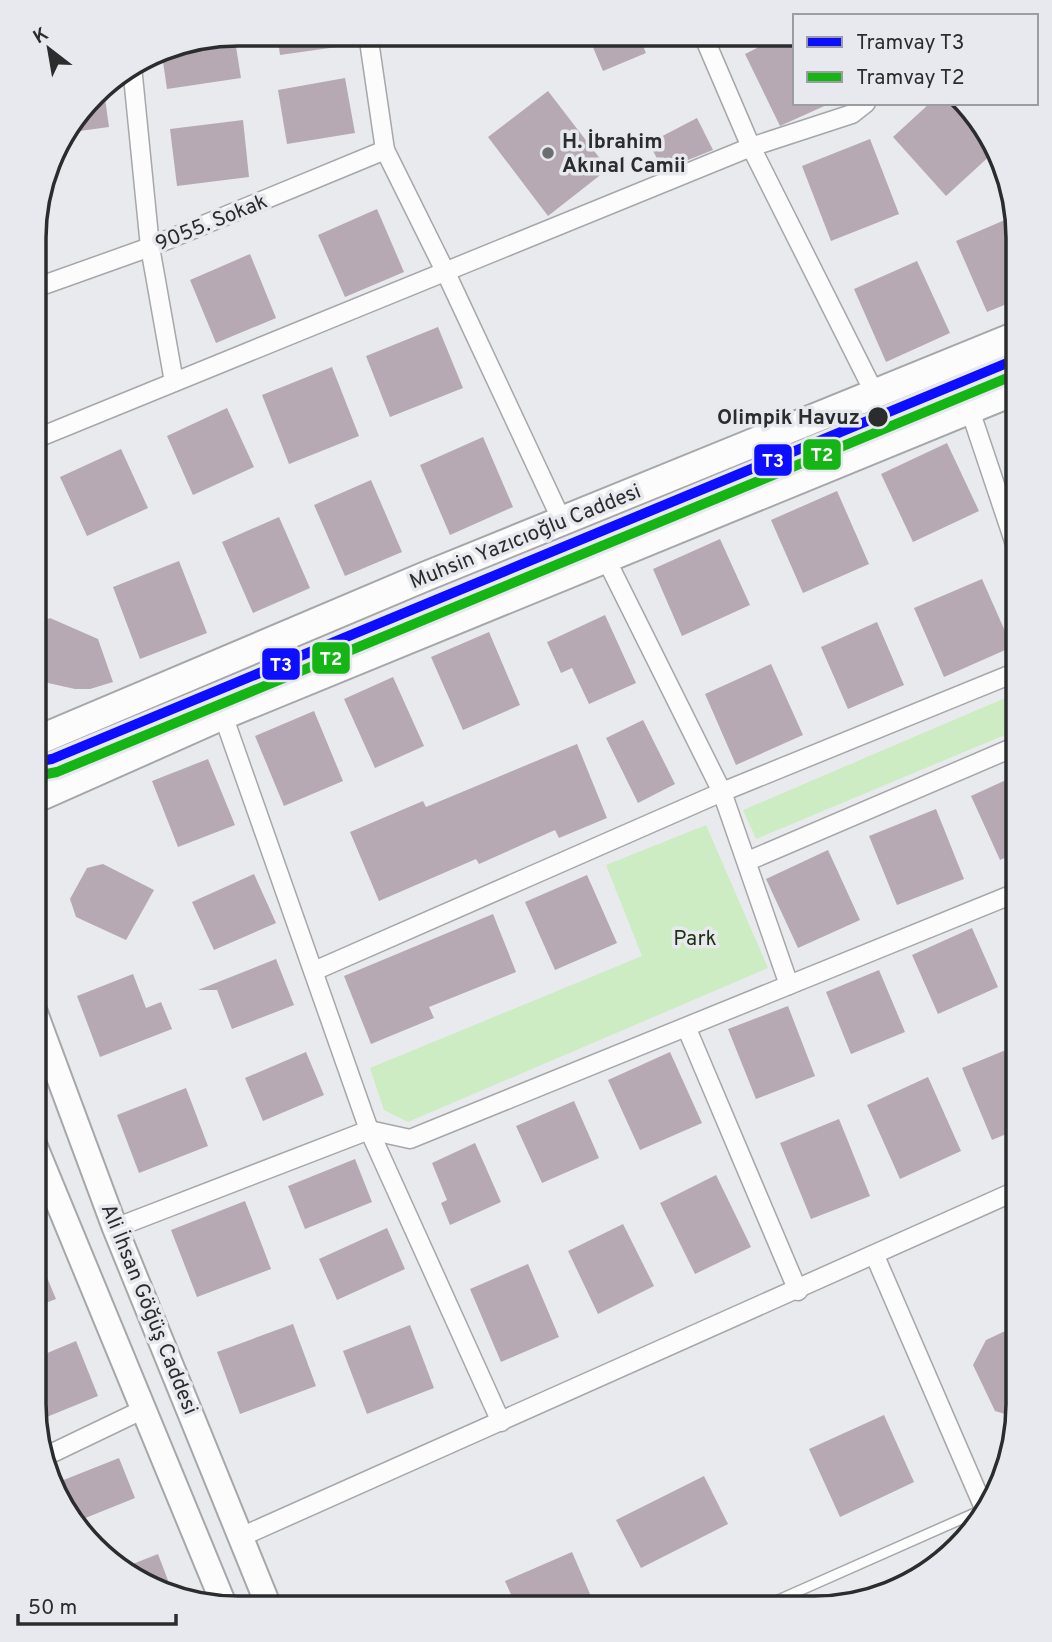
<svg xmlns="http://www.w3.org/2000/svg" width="1052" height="1642" viewBox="0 0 1052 1642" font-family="Overpass,sans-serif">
<rect width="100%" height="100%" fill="#e8eaed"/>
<!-- green -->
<g fill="#cdecc4">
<polygon points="1019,692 1019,729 756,839 743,810"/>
<polygon points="706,825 768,968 408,1122 384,1110 370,1068 642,956 606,865"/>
</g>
<!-- building -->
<g fill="#b6a9b4">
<polygon points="277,33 357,34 358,44 280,55"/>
<polygon points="234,34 241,78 167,89 161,48"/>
<polygon points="618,34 638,34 646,53 603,71 592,45"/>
<polygon points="783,35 795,35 795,103 831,103 780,126 745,54"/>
<polygon points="345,78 355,133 287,144 278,90"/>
<polygon points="103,84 109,127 65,133"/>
<polygon points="548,91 608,169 548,216 488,137"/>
<polygon points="930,103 950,103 994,152 946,196 893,137"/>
<polygon points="697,118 713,150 663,170 649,143"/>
<polygon points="243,120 249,177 177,186 170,129"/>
<polygon points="870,139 899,214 831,241 802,166"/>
<polygon points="377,209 404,272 345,297 318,235"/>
<polygon points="1014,216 1019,238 1019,299 987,312 956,241"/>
<polygon points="250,254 276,318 216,343 190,280"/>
<polygon points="917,261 950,333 886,362 854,289"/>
<polygon points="438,327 463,388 390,417 366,356"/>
<polygon points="332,367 359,436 289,464 262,395"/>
<polygon points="227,408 254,467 193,495 167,436"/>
<polygon points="483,437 513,507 450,535 420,465"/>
<polygon points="947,443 979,511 913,542 881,474"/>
<polygon points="121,449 148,508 87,536 60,477"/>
<polygon points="371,480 402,552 345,576 314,505"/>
<polygon points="837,491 869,564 803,593 771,520"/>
<polygon points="279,517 310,588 253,613 222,542"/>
<polygon points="720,539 750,605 682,636 653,569"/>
<polygon points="179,561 207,633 140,659 113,587"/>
<polygon points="982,579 1012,647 944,677 914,608"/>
<polygon points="605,615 636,683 589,704 572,668 561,673 547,642"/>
<polygon points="50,618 98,639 113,682 90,689 75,689 48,683 34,674 34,625"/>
<polygon points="877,622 904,685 848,709 821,647"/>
<polygon points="489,632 520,705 463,730 431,657"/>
<polygon points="771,664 803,735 736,765 705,694"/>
<polygon points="393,677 424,746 375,768 344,699"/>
<polygon points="314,711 343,781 284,806 255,736"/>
<polygon points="643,720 675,784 638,803 606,738"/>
<polygon points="577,744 607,818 559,838 555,830 479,864 476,859 379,901 350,832 423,801 426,807"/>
<polygon points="208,759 235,825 178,847 152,781"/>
<polygon points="1019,774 1018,852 1000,860 971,796"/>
<polygon points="936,809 964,879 897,905 869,836"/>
<polygon points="828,850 860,920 798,948 766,879"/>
<polygon points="103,864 154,890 126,940 76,917 70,899 87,868"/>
<polygon points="254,874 276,923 214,950 192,902"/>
<polygon points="587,875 617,943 555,970 525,902"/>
<polygon points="493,914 516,972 429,1007 434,1018 371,1044 344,976"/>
<polygon points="972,928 998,987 938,1014 912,955"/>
<polygon points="276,959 294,1005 232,1029 217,990 198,990"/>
<polygon points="879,970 905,1032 851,1054 826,992"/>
<polygon points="133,974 146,1008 161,1002 172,1029 100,1057 77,996"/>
<polygon points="788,1006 815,1076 756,1099 728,1029"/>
<polygon points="1018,1045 1018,1129 992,1140 962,1068"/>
<polygon points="306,1052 324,1095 263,1121 245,1078"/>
<polygon points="670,1052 702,1123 640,1150 608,1080"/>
<polygon points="928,1077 961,1151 900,1179 867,1105"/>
<polygon points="186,1088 208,1146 139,1173 117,1115"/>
<polygon points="574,1101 599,1158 542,1183 516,1126"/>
<polygon points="839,1119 870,1196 811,1219 780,1143"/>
<polygon points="475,1143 501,1202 450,1225 441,1203 447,1200 432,1163"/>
<polygon points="355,1159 372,1202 305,1229 288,1186"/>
<polygon points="716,1175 751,1247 695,1274 660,1203"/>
<polygon points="245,1201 271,1269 197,1297 171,1230"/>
<polygon points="623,1224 654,1286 598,1314 568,1251"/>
<polygon points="387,1228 405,1269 337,1300 319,1259"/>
<polygon points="33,1244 56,1299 33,1308"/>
<polygon points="528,1264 559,1337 501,1362 470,1289"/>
<polygon points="293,1324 316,1386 240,1414 217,1352"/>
<polygon points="410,1325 434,1388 367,1414 343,1351"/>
<polygon points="1018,1325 1018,1418 995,1411 973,1365 986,1340"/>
<polygon points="76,1341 98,1396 37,1421 33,1359"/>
<polygon points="884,1415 914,1482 840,1517 809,1449"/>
<polygon points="119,1458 135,1498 78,1521 51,1485"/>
<polygon points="704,1476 728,1524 641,1568 616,1520"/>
<polygon points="572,1552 596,1608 517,1608 505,1581"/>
<polygon points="158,1554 172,1591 120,1569"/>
</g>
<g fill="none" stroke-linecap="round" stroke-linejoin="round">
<!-- service casing -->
<g stroke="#a6a7a9" stroke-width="12">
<polyline id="service" points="758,1609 984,1509"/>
</g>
<!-- minor casing -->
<g stroke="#a6a7a9" stroke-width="21">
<g id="minor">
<polyline points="368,34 385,150 446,273 562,521"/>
<polyline points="703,35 751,147 875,394"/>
<polyline points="132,66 150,247 174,382"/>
<polyline points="35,288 150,247 385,150"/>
<polyline points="970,410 1019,556"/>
<polyline points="35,439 751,147 852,114 866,103"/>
<polyline points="606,559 722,792 789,985"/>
<polyline points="223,715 369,1130 501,1422"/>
<polyline points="748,861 1019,745"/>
<polyline points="314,971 722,792 1019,671"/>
<polyline points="687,1029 798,1291"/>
<polyline points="115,1228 369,1130 410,1139 1018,892"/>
<polyline points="875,1256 984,1508"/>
<polyline points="44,1457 142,1410"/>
<polyline points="243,1536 1018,1190"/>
</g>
</g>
<!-- secondary casing -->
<g stroke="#a6a7a9" stroke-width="28">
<g id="secondary">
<polyline points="34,1010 115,1228 269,1607"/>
<polyline points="34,1144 225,1607"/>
</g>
</g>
<!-- primary casing -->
<g stroke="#a6a7a9" stroke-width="32">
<g id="primary">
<polyline points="34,742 424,577 1019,335"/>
<polyline points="34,799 223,715 1019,389"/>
</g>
</g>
<!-- service -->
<use href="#service" stroke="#fcfcfc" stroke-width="9"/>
<!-- minor -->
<use href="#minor" stroke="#fcfcfc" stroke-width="18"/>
<!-- secondary -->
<use href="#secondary" stroke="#fcfcfc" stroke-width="24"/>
<!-- primary -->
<use href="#primary" stroke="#fcfcfc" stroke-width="28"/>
<!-- tram-1 casing -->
<g stroke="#e7e9ee" stroke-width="16">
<polyline id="tram-1" points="34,762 52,759 1019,358"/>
</g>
<!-- tram-2 casing -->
<g stroke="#e7e9ee" stroke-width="16">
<polyline id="tram-2" points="36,776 57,772 1019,373"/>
</g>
<!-- tram-1 -->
<use href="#tram-1" stroke="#0d0dff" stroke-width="10"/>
<!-- tram-2 -->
<use href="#tram-2" stroke="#14b515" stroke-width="10"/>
</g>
<!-- markers -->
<circle fill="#6d6e70" stroke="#e7e9ee" stroke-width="2.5" cx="548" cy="153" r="7"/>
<circle fill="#2b2c2d" stroke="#e7e9ee" stroke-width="2.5" cx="878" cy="417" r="11"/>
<g text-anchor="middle" stroke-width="7" stroke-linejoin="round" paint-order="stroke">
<!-- poi labels -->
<g font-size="21" font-weight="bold" fill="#2b2c2d" stroke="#e7e9ee" text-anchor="start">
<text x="562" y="148">H. İbrahim<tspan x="562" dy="24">Akınal Camii</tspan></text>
</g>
<!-- street labels -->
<g font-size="21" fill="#2b2c2d" stroke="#e7e9ee">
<text transform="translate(211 222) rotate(-22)" y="7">9055. Sokak</text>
<text transform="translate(525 536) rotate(-22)" y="7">Muhsin Yazıcıoğlu Caddesi</text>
<text transform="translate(150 1309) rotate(68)" y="7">Ali İhsan Göğüş Caddesi</text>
</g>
<!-- stop labels -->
<g font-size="21" font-weight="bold" fill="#2b2c2d" stroke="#e7e9ee" text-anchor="end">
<text x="860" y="424">Olimpik Havuz</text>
</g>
<!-- park labels -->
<g font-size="21" fill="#1b3111" stroke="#e7e9ee">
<text x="695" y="945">Park</text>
</g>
</g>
<!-- crop -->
<path d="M0 0H1052V1642H0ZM238 46H814A192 192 0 0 1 1006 238V1404A192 192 0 0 1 814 1596H238A192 192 0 0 1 46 1404V238A192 192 0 0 1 238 46Z" fill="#e7e9ee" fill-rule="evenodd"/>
<path fill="none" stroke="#2b2c2d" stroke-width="3.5" d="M238 46H814A192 192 0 0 1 1006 238V1404A192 192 0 0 1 814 1596H238A192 192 0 0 1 46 1404V238A192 192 0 0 1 238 46Z"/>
<g stroke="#e7e9ee" stroke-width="2.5">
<rect x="802" y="438" width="40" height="33" rx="7" fill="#14b515"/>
<rect x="753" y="443" width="40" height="34" rx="7" fill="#0d0dff"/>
<rect x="311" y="641" width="40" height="34" rx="7" fill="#14b515"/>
<rect x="261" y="647" width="40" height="34" rx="7" fill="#0d0dff"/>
</g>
<g font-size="19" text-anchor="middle" font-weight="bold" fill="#fff">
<text x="822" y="461">T2</text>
<text x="773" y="467">T3</text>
<text x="331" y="665">T2</text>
<text x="281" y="671">T3</text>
</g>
<!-- legend -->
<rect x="793" y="14" width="245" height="91" fill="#e7e9ee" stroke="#9c9da1" stroke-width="2"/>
<rect x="807" y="37" width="35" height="10" fill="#0d0dff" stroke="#9c9da1" stroke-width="2"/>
<text x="856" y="49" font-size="21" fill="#2b2c2d">Tramvay T3</text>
<rect x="807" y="72" width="35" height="10" fill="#14b515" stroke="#9c9da1" stroke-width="2"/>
<text x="856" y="84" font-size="21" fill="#2b2c2d">Tramvay T2</text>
<!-- north arrow -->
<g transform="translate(49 49) rotate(329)" stroke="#e7e9ee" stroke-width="5" paint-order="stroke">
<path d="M0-5L12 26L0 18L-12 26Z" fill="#2b2c2d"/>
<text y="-10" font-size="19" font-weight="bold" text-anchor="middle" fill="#2b2c2d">K</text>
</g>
<!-- scale -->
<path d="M18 1614v10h158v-10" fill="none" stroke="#2b2c2d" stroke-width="3.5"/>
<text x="28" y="1614" font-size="21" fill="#2b2c2d" stroke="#e7e9ee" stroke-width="5" paint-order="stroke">50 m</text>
</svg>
